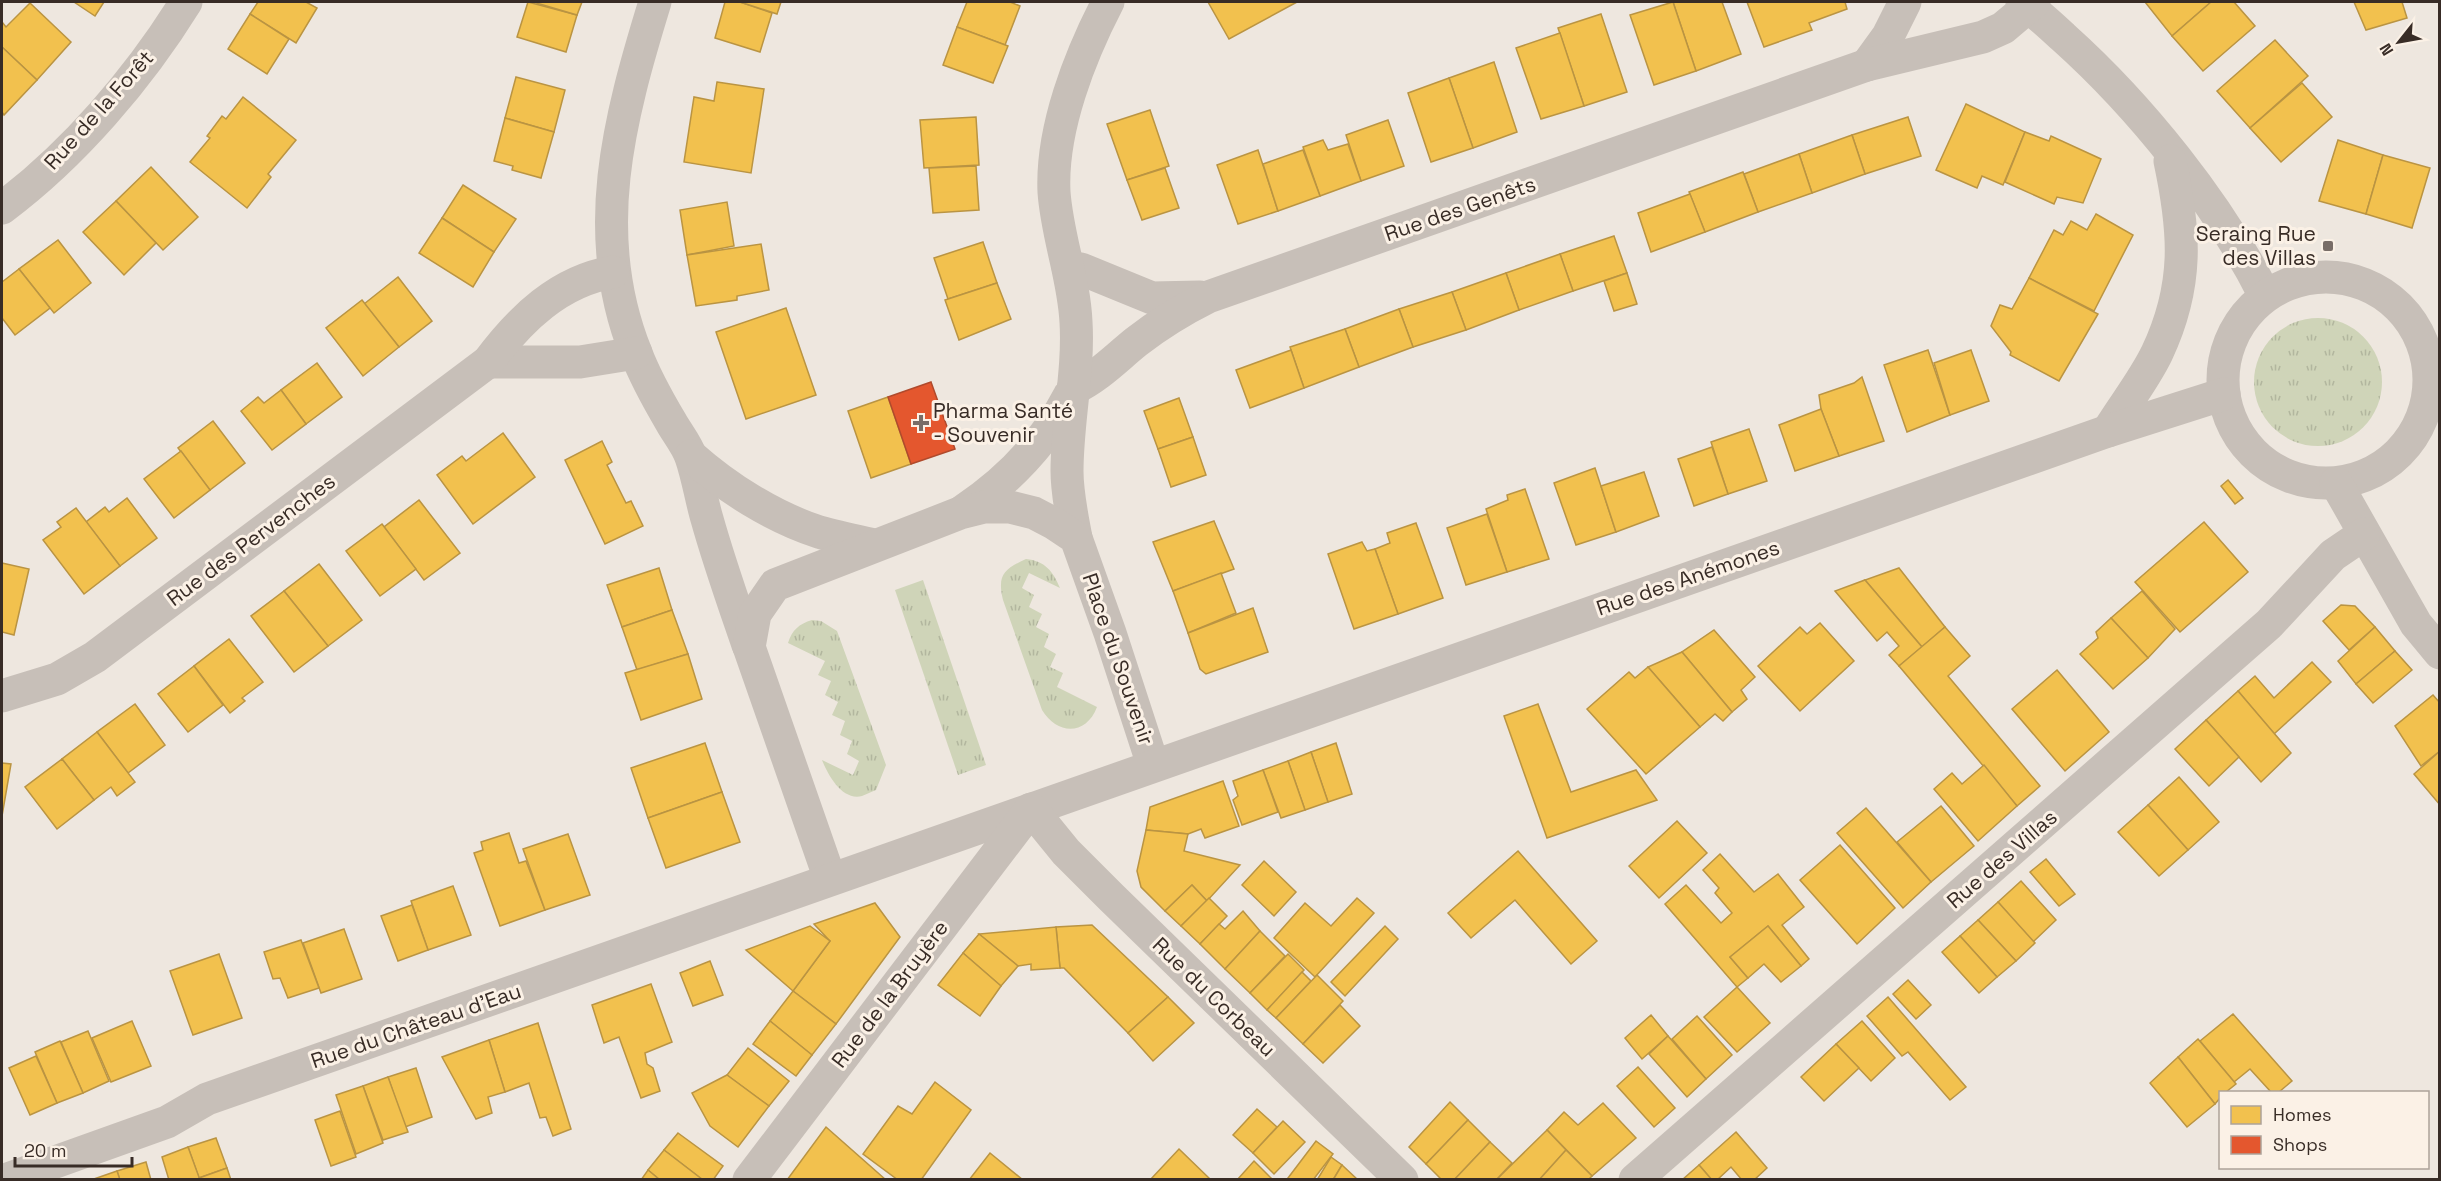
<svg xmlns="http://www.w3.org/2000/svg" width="2441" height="1181" viewBox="0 0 2441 1181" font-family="'Space Grotesk',sans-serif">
<defs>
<pattern id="grass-tufts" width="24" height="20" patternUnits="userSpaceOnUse" patternTransform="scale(1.5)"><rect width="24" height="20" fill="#cfd4b8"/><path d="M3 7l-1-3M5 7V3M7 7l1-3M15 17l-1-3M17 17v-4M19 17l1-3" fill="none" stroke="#b2b69e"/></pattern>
</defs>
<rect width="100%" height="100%" fill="#eee7df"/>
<!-- grass -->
<g fill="url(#grass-tufts)">
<circle cx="2318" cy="382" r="64"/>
<path d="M1026,559C1045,561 1053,571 1060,588L1029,573L1022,588L1034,595L1029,607L1042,614L1036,627L1049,634L1044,647L1056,654L1050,667L1063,673L1057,687L1097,707C1086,736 1057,735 1042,710L1003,600C997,575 1004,569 1026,559Z"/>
<polygon points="923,580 986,765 958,775 895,590"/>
<path d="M812,620L821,621L837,631L886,765L876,790C871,792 867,794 862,796C842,801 828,775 822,760L853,775L859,761L847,754L852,741L840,735L845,721L832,715L838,702L825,695L831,681L818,675L825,661L788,643C792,630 799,624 812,620Z"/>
</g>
<!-- homes -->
<g fill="#f2c14e" stroke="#ba9442" stroke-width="1.5">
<polygon points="74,2 104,2 95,16"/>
<polygon points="258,2 306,2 317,8 296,43 250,14"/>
<polygon points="528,2 577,15 566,52 517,37"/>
<polygon points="533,2 582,2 577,15"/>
<polygon points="725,2 740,2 772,13 760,52 715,38"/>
<polygon points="740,2 781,2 777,14"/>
<polygon points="967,2 1010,2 1020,6 1005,45 957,27"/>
<polygon points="1208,2 1297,2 1229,39"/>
<polygon points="1673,2 1722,2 1741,54 1696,71"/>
<polygon points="1673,2 1696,71 1654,85 1630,15"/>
<polygon points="1747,2 1845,2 1847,9 1809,23 1812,30 1764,47"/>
<polygon points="2145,2 2211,2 2172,36"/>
<polygon points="2211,2 2234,2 2255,26 2203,71 2172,36"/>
<polygon points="2354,2 2402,2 2407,18 2366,30"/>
<polygon points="30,3 71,42 37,80 2,47 2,22 6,27"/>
<polygon points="250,14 289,39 267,74 228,49"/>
<polygon points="1601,14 1627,92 1584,106 1558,28"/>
<polygon points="957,27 1008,46 993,83 943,65"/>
<polygon points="1560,33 1584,106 1541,119 1516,48"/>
<polygon points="2275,40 2308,76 2250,128 2217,91"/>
<polygon points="2,47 37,80 4,115 2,112"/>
<polygon points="1494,62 1517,132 1473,148 1449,78"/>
<polygon points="516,77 565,90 554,132 505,118"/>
<polygon points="1449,78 1473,148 1431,162 1408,93"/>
<polygon points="717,82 764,89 751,173 684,162 694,97 714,101"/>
<polygon points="2302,83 2332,117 2281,162 2250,128"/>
<polygon points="243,97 296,140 268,174 271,177 247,208 190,162 210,138 207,136 222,116 226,119"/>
<polygon points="1966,104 2025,132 2003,185 1982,176 1977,188 1936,170"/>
<polygon points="1150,110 1169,166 1127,180 1107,124"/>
<polygon points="976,117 979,165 924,168 920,120"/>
<polygon points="1908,117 1921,156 1865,174 1852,135"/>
<polygon points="505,118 554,132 541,178 512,170 513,166 494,161"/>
<polygon points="1388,120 1404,166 1361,181 1346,135"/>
<polygon points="2025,132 2049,141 2051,136 2101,159 2083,203 2057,197 2054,204 2005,182"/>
<polygon points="1852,135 1865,174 1812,193 1799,154"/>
<polygon points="1323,140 1328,150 1348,144 1361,181 1320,196 1303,147"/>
<polygon points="2338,140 2383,155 2366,214 2319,201"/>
<polygon points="1258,150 1278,211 1238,224 1217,165"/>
<polygon points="1303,150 1320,196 1278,211 1263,164"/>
<polygon points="1799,154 1812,193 1758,212 1744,174"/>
<polygon points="2383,155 2430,168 2412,228 2366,214"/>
<polygon points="976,166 979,210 933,213 929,168"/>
<polygon points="151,167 198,217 163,250 116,201"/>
<polygon points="1165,168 1179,208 1142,220 1127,180"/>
<polygon points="1743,172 1758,212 1705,232 1689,192"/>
<polygon points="463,185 516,219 494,252 442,218"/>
<polygon points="1690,194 1705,232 1651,252 1638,213"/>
<polygon points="116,201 156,243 124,275 83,232"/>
<polygon points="727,202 734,246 687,255 680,210"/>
<polygon points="2096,214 2133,235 2094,311 2029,278 2054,230 2063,235 2071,221 2087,230"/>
<polygon points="442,218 494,252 473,287 419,253"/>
<polygon points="1614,236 1627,273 1573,291 1560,254"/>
<polygon points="58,240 91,283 54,313 19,269"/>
<polygon points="983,242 997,283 948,299 934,258"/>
<polygon points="761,244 769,290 737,296 737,300 696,306 687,255"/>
<polygon points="1560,254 1573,291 1519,310 1506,273"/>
<polygon points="19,269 50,308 15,335 2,318 2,282"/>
<polygon points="1506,273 1519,310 1466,330 1452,292"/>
<polygon points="1627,273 1637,304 1614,311 1604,281"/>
<polygon points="398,277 432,321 399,347 364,304"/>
<polygon points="2029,278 2098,314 2059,381 2010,355 2011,352 1991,326 2000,305 2012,309"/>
<polygon points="997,283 1011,319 959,340 945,300"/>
<polygon points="1452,292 1466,330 1413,347 1399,309"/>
<polygon points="362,300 399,347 363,376 326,328"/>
<polygon points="786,308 816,395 746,419 716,332"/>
<polygon points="1399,309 1413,347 1359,367 1345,329"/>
<polygon points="1345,329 1359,367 1304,388 1290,347"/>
<polygon points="1291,350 1304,388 1250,408 1236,370"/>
<polygon points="1928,350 1950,415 1907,432 1884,365"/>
<polygon points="1971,350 1989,401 1950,415 1934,363"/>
<polygon points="317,363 342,397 306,424 281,390"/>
<polygon points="1862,377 1884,441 1839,456 1821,409 1819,395 1854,383"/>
<polygon points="281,390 306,424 272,450 241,411 258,397 264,403"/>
<polygon points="888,397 911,464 871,478 848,411"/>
<polygon points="1179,398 1193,437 1158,449 1144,411"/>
<polygon points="1821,409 1839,456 1795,471 1779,425"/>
<polygon points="213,421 245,463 210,490 178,448"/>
<polygon points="1749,429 1767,481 1728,494 1711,442"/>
<polygon points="503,433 535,477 473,524 437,475 462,456 466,461"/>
<polygon points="1193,437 1206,475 1171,487 1158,449"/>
<polygon points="602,441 612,462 607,465 626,503 631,501 643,526 605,544 565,460"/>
<polygon points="1712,447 1728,494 1694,506 1678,459"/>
<polygon points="181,451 210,490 174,518 144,479"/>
<polygon points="1595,468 1616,532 1576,545 1554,483"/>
<polygon points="1644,472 1659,516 1616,532 1601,486"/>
<polygon points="2228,480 2243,498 2235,504 2221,486"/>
<polygon points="1525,489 1549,559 1507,572 1486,509 1508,500 1507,495"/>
<polygon points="127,498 157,538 120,566 86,522 105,507 109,512"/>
<polygon points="419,500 460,553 424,580 384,527"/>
<polygon points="76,508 120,566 84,594 43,540 61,527 57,522"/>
<polygon points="1487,514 1507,572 1466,585 1447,528"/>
<polygon points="1214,521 1234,569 1173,591 1153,542"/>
<polygon points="2204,522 2248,572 2180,632 2135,582"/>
<polygon points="1416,523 1443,598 1398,614 1375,549 1390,543 1387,533"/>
<polygon points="382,524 416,569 380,596 346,551"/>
<polygon points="1362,542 1367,551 1375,549 1398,614 1354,629 1328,554"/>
<polygon points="2,563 29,569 14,635 2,632"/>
<polygon points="319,564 362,620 328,646 284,591"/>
<polygon points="659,568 672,610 622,627 607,585"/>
<polygon points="1899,568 1945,627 1922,647 1865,580"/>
<polygon points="1221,573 1236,613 1188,633 1173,591"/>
<polygon points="1865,580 1922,647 1899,666 1889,655 1899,646 1887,632 1877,641 1835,591"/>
<polygon points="284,591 328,646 294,672 251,616"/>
<polygon points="2142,591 2175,629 2148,658 2111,618"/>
<polygon points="2341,605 2355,606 2375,627 2349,650 2323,621"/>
<polygon points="1253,608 1268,652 1206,674 1200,669 1188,633"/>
<polygon points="672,610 688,654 637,670 622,627"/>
<polygon points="2111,618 2148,658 2113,689 2080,654 2098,638 2096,632"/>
<polygon points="1820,623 1854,661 1800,711 1758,666 1800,627 1807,634"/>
<polygon points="1945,627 1970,656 1948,676 2040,786 2017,806 1899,666"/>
<polygon points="2375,627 2395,651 2356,684 2338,661"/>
<polygon points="1714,630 1755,677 1741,690 1747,699 1732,712 1682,652"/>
<polygon points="229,639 263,682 242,698 245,701 230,713 194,666"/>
<polygon points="2395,651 2412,670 2373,703 2356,684"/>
<polygon points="1682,652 1732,712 1723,721 1715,714 1700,727 1648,667"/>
<polygon points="688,654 702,699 641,720 625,673"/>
<polygon points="2312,662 2331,682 2274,734 2238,691 2255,676 2274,698"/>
<polygon points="194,666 223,705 188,732 158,694"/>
<polygon points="1648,667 1700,727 1646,774 1587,709 1629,672 1635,678"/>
<polygon points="2057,670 2109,732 2065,771 2012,709"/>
<polygon points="2238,691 2291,753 2261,782 2206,720"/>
<polygon points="2433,695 2440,703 2440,751 2421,766 2395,726"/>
<polygon points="135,704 165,745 128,773 97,732"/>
<polygon points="1538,704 1571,792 1636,770 1657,800 1547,838 1504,716"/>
<polygon points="2206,720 2239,757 2209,786 2175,749"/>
<polygon points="97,732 135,782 117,796 111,787 94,800 62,759"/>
<polygon points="705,743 722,792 648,818 631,768"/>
<polygon points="1336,743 1352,794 1328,802 1311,752"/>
<polygon points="2440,751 2440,805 2414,774"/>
<polygon points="1311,752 1328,802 1305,810 1288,761"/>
<polygon points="62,759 94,800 57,829 25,787"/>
<polygon points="1288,761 1305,810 1281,818 1263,770"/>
<polygon points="2,763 11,764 2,816"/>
<polygon points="1984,765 2017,806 1978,841 1934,789 1952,773 1962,784"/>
<polygon points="1263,770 1278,812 1242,825 1233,800 1238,796 1233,781"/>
<polygon points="2179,777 2219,822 2188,850 2148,805"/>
<polygon points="1223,781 1239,826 1205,838 1201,829 1188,834 1146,830 1150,807"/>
<polygon points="722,792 740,842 666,868 648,818"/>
<polygon points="2148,805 2188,850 2159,876 2118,832"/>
<polygon points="1941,806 1974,846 1931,882 1897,842"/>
<polygon points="1866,808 1931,882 1903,908 1837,833"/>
<polygon points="1677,821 1707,853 1659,898 1629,866"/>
<polygon points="1146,830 1188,834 1184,851 1240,865 1207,901 1192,885 1165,911 1141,887 1137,871"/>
<polygon points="509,833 519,863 526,861 545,910 500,926 474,853 483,850 481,842"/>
<polygon points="568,834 590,895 545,910 523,849"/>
<polygon points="1840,845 1895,908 1857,944 1800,880"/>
<polygon points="1518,851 1597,941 1571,964 1515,900 1471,938 1448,913"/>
<polygon points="1720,854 1754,892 1778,874 1804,907 1782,925 1809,959 1801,966 1768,926 1730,957 1748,978 1737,987 1665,904 1686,885 1721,923 1732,913 1715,893 1719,888 1703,870"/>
<polygon points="2046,859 2075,894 2059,906 2030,872"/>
<polygon points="1264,861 1296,892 1274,916 1242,885"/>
<polygon points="2021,881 2056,920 2033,942 1998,902"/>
<polygon points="1192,885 1207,901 1181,926 1165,911"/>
<polygon points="453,886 471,935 428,950 411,901"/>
<polygon points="1209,898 1227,916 1200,944 1181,926"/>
<polygon points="1357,898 1374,913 1315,977 1274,938 1305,903 1331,926"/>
<polygon points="1998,902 2035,943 2016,961 1978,920"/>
<polygon points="875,903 900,937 836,1024 793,991 830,941 814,924"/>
<polygon points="412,905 428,950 398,961 381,916"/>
<polygon points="1243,911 1260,931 1225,969 1200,944 1219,924 1225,929"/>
<polygon points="1978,920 2016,961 1997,977 1960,936"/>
<polygon points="1092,925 1168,997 1128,1033 1064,968 1060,968 1056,927"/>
<polygon points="810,926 830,941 793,991 746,950"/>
<polygon points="1385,926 1398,939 1345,996 1331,982"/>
<polygon points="1768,926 1801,966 1781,982 1764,964 1748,978 1730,957"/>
<polygon points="1056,927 1060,968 1031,970 1031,964 1018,966 979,934"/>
<polygon points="344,929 362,979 321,993 303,943"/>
<polygon points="1260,931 1285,956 1250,993 1225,969"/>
<polygon points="979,934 1018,966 1001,986 963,953"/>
<polygon points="1960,936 1997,977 1979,993 1942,952"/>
<polygon points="301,940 319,988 288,998 280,978 273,979 264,952"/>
<polygon points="963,953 1001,986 980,1016 938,985"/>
<polygon points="219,954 242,1018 193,1035 170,971"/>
<polygon points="1288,954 1304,970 1267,1010 1250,993"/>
<polygon points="710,961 723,995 693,1006 680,973"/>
<polygon points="1302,972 1311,981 1276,1018 1267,1010"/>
<polygon points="1317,975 1343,1001 1303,1044 1276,1018"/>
<polygon points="1908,980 1931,1005 1916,1019 1893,994"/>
<polygon points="651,984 672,1042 645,1053 647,1064 653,1068 660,1091 641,1098 619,1037 604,1043 592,1005"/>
<polygon points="1737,987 1770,1023 1737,1052 1704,1017"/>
<polygon points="793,991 836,1024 812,1055 770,1021"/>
<polygon points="1168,997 1194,1023 1153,1061 1128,1033"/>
<polygon points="1888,997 1966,1087 1950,1100 1908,1052 1902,1056 1867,1016"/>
<polygon points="1340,1005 1360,1026 1323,1063 1303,1044"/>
<polygon points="2233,1014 2292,1081 2279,1092 2271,1092 2250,1069 2234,1082 2200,1041"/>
<polygon points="1651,1015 1668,1036 1642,1059 1625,1038"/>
<polygon points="1697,1016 1732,1055 1706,1079 1672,1039"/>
<polygon points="132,1021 151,1066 111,1082 92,1038"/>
<polygon points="770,1021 812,1055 796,1076 753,1044"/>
<polygon points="1862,1021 1895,1058 1871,1081 1836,1044"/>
<polygon points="538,1023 571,1129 553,1136 546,1117 540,1118 529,1083 505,1092 489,1040"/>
<polygon points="88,1031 109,1081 83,1093 61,1042"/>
<polygon points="1668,1036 1706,1079 1687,1097 1649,1054"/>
<polygon points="2198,1039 2236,1084 2226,1092 2220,1092 2220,1098 2215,1104 2178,1057"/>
<polygon points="489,1040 505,1092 488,1097 492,1113 476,1119 442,1057"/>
<polygon points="60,1041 83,1093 57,1103 35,1052"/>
<polygon points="1836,1044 1859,1068 1824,1101 1801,1077"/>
<polygon points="748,1048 789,1081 769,1106 727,1075"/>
<polygon points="36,1056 57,1103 30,1115 9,1068"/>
<polygon points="2178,1057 2215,1104 2187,1127 2150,1083"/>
<polygon points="1638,1067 1675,1108 1654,1127 1617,1086"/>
<polygon points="416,1068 432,1117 405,1127 388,1077"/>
<polygon points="727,1075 769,1106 738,1147 710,1126 692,1093"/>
<polygon points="388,1077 408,1132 383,1140 363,1086"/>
<polygon points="935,1082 971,1110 921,1180 898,1180 863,1154 898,1106 912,1114"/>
<polygon points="363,1086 383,1143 356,1154 336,1095"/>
<polygon points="1450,1102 1468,1120 1426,1164 1409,1147"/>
<polygon points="1603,1103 1636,1138 1592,1176 1547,1130 1564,1112 1578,1125"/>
<polygon points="1257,1109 1277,1127 1253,1153 1233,1135"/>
<polygon points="340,1111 356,1157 331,1166 315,1120"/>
<polygon points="1468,1120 1490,1142 1454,1180 1442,1180 1426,1164"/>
<polygon points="1283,1121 1305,1142 1274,1174 1253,1153"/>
<polygon points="826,1127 886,1180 787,1180"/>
<polygon points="1547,1130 1566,1150 1539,1180 1496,1180"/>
<polygon points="1736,1132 1767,1168 1754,1180 1742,1180 1731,1167 1717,1180 1712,1180 1699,1165"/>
<polygon points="678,1133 723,1166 713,1180 703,1180 664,1150"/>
<polygon points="216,1138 227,1168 199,1178 188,1147"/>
<polygon points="1316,1141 1333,1154 1313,1180 1290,1180 1288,1178"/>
<polygon points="1490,1142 1512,1163 1496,1180 1454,1180"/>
<polygon points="188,1147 200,1180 169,1180 162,1157"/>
<polygon points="1179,1149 1211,1180 1150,1180"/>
<polygon points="664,1150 703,1180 660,1180 648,1170"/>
<polygon points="1566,1150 1592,1176 1588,1180 1539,1180"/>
<polygon points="990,1153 1023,1180 969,1180"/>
<polygon points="1331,1157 1342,1165 1333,1180 1317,1180"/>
<polygon points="1254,1161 1273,1180 1237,1180"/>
<polygon points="146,1162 151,1180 120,1180 117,1171"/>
<polygon points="1342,1165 1358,1180 1333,1180"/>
<polygon points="1699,1165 1712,1180 1682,1180"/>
<polygon points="227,1168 231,1180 200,1180 199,1178"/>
<polygon points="648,1170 660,1180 641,1180"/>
<polygon points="117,1171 120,1180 91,1180"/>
</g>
<!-- shops -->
<polygon fill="#e4572e" stroke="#b04a2c" stroke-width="1.5" points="931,382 955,449 911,464 888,397"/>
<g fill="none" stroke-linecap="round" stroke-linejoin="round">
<!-- street -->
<g stroke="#c7bfb8" stroke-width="33">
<path d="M655,2C619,119 588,234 636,353C645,377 658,400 671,422C677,433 687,445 691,457C698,477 701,499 707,519C719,562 734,604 748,645"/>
<path d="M2022,2C2036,12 2050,25 2063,37C2140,106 2219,204 2265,296"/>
<polyline points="1867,65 1888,36 1905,2"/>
<path d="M2,208C73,155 139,78 186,2"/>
<polyline points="1068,267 1081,269 1152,298 1200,297"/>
<circle cx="2326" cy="380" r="103"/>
<polyline points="488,362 580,362 636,353"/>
<path d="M1073,389C1098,377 1115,359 1136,342C1159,324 1182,310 1208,297L1867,65L1983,37L2003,28L2034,2"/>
<path d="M2108,431C2124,405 2144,380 2157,353C2189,285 2185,232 2170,161"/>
<path d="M691,456C727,488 773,517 819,532C837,537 856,541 874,545"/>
<polyline points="2336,483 2416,624 2440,653"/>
<path d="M963,511C1008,481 1044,444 1069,396"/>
<path d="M1076,538C1072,516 1067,494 1067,471C1067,421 1079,371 1076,322C1074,278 1057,236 1054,192C1051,129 1080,56 1108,2"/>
<path d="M2,696L57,679L95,657L488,362C520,319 559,281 613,272"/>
<polyline points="830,879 749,647 755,614 775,585 960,513 984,507 1010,507 1034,513 1055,524 1076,538 1110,633 1153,765"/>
<polyline points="5,1180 167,1122 207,1099 2108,431 2224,394"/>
<polyline points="749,1180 1031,809 1066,852 1111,897 1402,1180"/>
<polyline points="1635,1180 2269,624 2333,555 2364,534"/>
</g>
</g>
<!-- markers -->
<g fill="#786d67" stroke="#fbf1e6" stroke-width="2">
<rect x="2322" y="240" width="12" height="12" rx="3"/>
<path d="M918 414h6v6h6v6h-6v6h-6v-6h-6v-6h6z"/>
</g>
<g text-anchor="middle" stroke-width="6" stroke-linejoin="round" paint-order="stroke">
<!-- street labels -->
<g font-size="21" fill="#382c26" stroke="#fbf1e6">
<text transform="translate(99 110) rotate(-48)" y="7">Rue de la Forêt</text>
<text transform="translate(1460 209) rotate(-19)" y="7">Rue des Genêts</text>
<text transform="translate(251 540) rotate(-37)" y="7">Rue des Pervenches</text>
<text transform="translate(1688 578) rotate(-19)" y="7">Rue des Anémones</text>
<text transform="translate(1118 659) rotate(71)" y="7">Place du Souvenir</text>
<text transform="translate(2002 859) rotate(-41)" y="7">Rue des Villas</text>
<text transform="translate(890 994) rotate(-53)" y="7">Rue de la Bruyère</text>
<text transform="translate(1214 997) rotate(44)" y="7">Rue du Corbeau</text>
<text transform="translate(416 1026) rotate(-19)" y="7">Rue du Château d'Eau</text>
</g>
<!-- poi labels -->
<g font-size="21" fill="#382c26" stroke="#fbf1e6" text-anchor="end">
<text x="2316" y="241">Seraing Rue<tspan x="2316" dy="24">des Villas</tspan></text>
<text x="933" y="418" text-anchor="start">Pharma Santé<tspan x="933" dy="24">- Souvenir</tspan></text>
</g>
</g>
<!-- border -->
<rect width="2441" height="1181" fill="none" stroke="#382c26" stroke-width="6"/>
<!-- legend -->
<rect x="2219" y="1091" width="210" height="78" fill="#fbf1e6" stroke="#ada299" stroke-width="1.5"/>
<rect x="2231" y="1106" width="30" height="18" fill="#f2c14e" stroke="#ada299" stroke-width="1.5"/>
<text x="2273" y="1121" font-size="18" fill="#382c26">Homes</text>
<rect x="2231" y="1136" width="30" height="18" fill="#e4572e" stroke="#ada299" stroke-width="1.5"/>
<text x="2273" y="1151" font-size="18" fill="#382c26">Shops</text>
<!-- north arrow -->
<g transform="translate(2399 42) rotate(239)" stroke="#fbf1e6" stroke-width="4.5" paint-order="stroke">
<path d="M0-4.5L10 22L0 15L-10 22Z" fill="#382c26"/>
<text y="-9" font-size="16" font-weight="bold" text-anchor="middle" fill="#382c26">N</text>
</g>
<!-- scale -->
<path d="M15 1157v9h117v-9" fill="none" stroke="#382c26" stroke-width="3"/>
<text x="24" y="1157" font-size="18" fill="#382c26" stroke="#fbf1e6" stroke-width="4.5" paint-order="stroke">20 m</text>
</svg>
